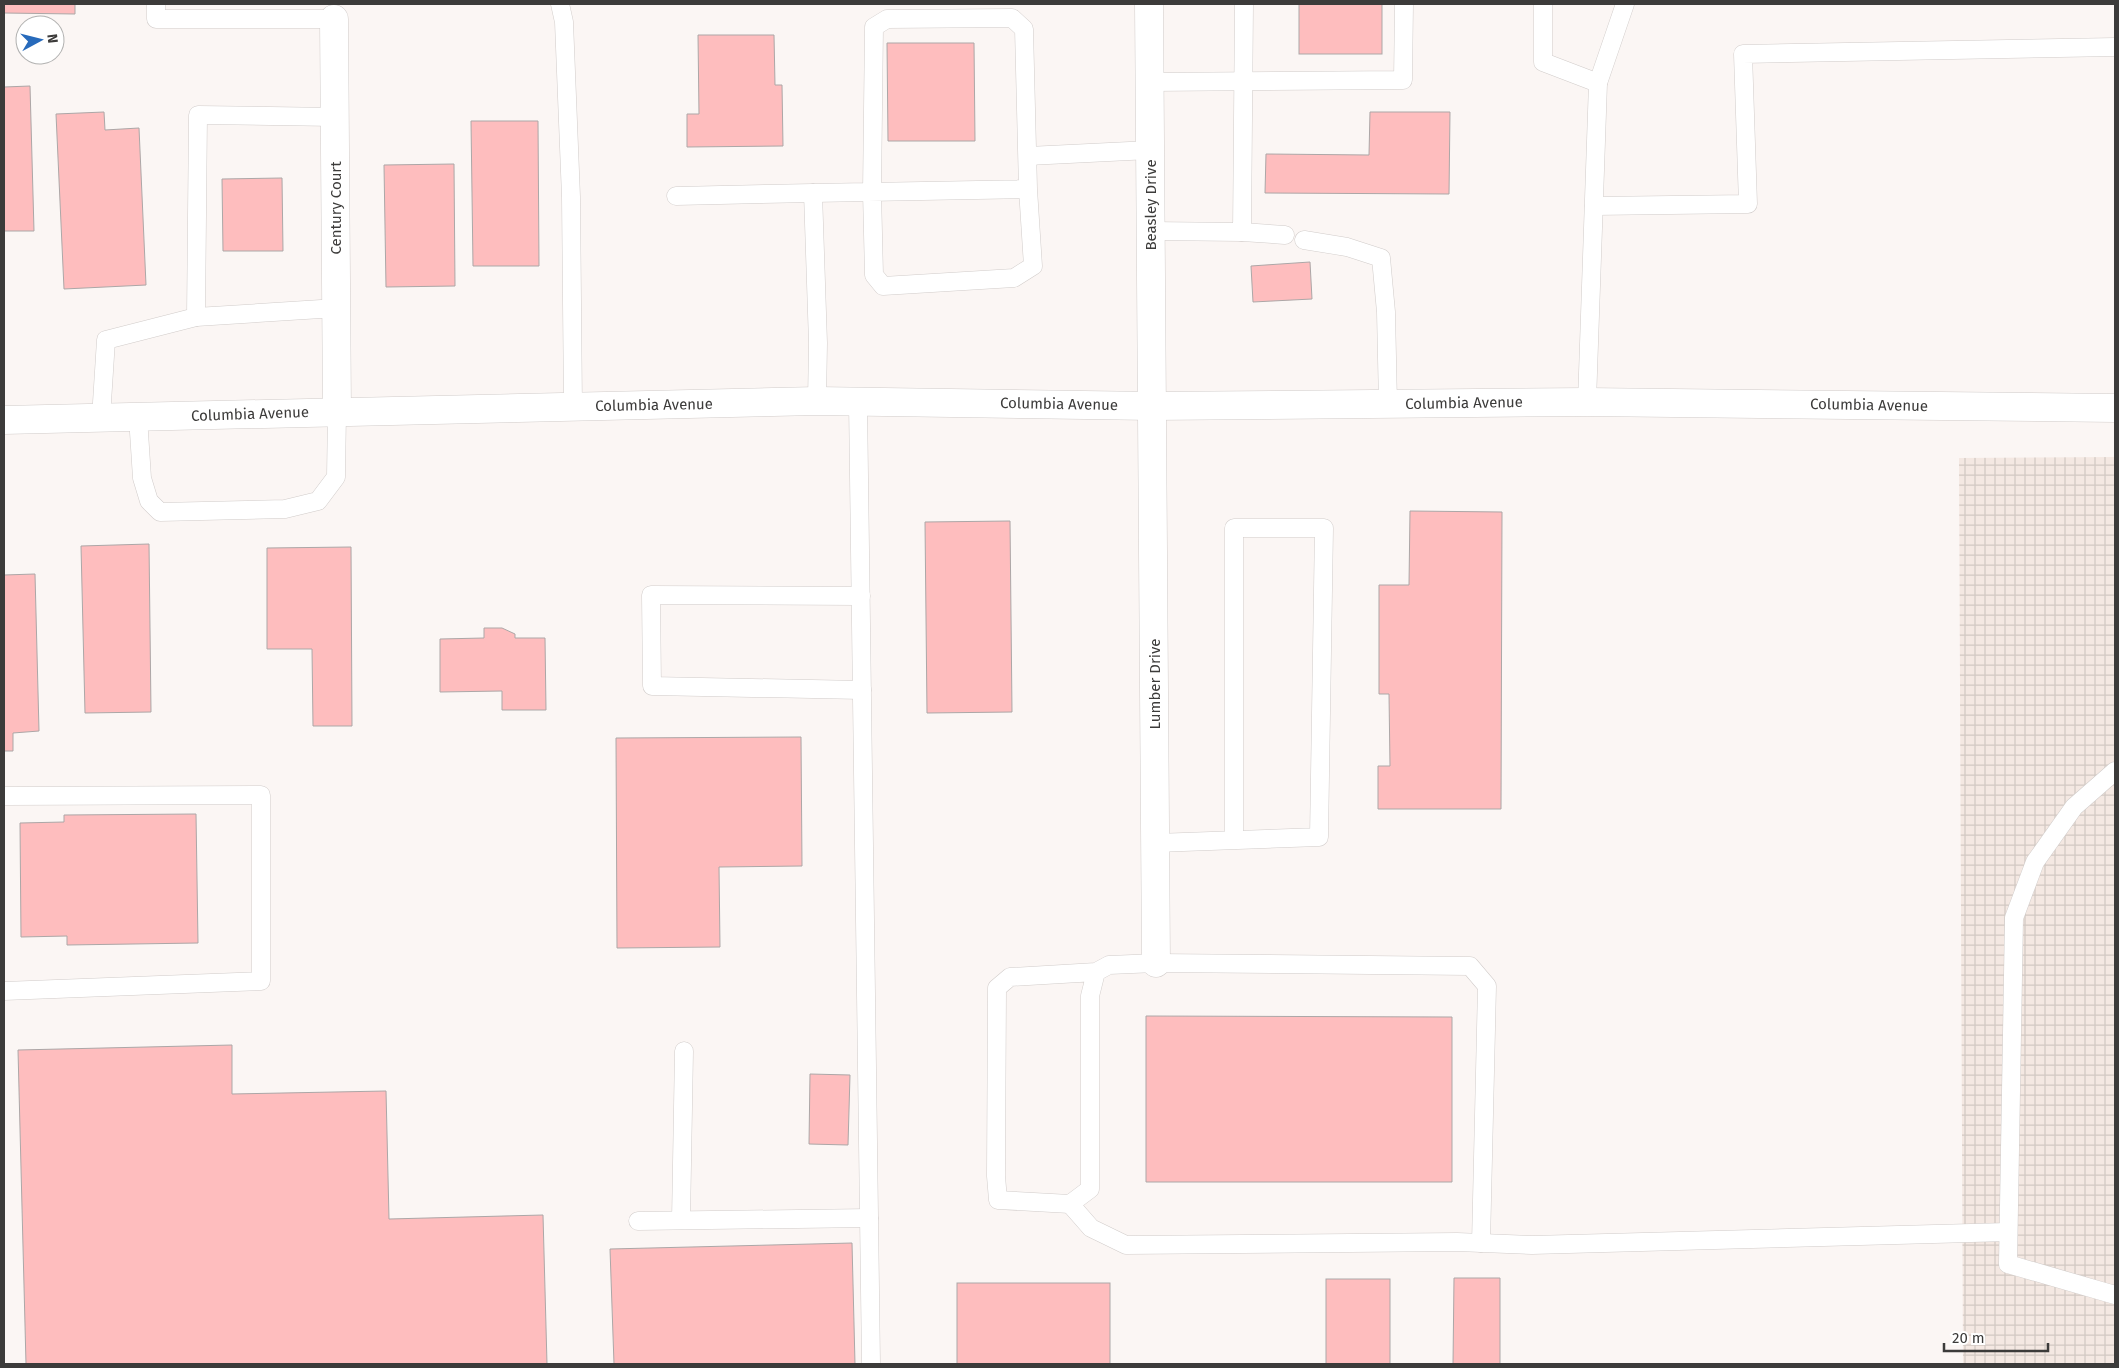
<svg xmlns="http://www.w3.org/2000/svg" width="2119" height="1368" viewBox="0 0 2119 1368" font-family="'Fira Sans',sans-serif">
<defs>
<pattern id="industrial-grid" width="8" height="8" patternUnits="userSpaceOnUse" patternTransform="scale(1.25)"><rect width="8" height="8" fill="#f4e8e2"/><path d="M0 4h8M4 0v8" fill="none" stroke="#d2c8c3"/></pattern>
</defs>
<rect width="100%" height="100%" fill="#fbf6f4"/>
<!-- industrial -->
<polygon fill="url(#industrial-grid)" points="2115,457 2115,1364 1963,1364 1959,458"/>
<!-- building -->
<g fill="#febdbe" stroke="#aca7a7">
<polygon points="4,4 75,4 75,14 4,13"/>
<rect x="1299" y="4" width="83" height="50"/>
<polygon points="698,35 774,35 775,85 782,85 783,146 687,147 687,114 699,114"/>
<polygon points="887,43 974,43 975,141 888,141"/>
<polygon points="30,86 34,231 4,231 4,87"/>
<polygon points="104,112 105,130 139,128 146,285 64,289 56,114"/>
<polygon points="1370,112 1450,112 1449,194 1265,193 1266,154 1369,155"/>
<polygon points="471,121 538,121 539,266 473,266"/>
<polygon points="454,164 455,286 386,287 384,165"/>
<polygon points="282,178 283,251 223,251 222,179"/>
<polygon points="1310,262 1312,299 1253,302 1251,266"/>
<polygon points="1410,511 1502,512 1501,809 1378,809 1378,766 1390,766 1389,694 1379,694 1379,585 1409,585"/>
<polygon points="1010,521 1012,712 927,713 925,522"/>
<polygon points="149,544 151,712 85,713 81,546"/>
<polygon points="351,547 352,726 313,726 312,649 267,649 267,548"/>
<polygon points="35,574 39,731 13,733 13,751 4,751 4,575"/>
<polygon points="484,628 502,628 515,634 515,638 545,638 546,710 502,710 502,691 440,692 440,639 484,638"/>
<polygon points="801,737 802,866 719,867 720,947 617,948 616,738"/>
<polygon points="196,814 198,943 67,945 67,936 21,937 20,823 64,822 64,815"/>
<polygon points="1146,1016 1452,1017 1452,1182 1146,1182"/>
<polygon points="232,1045 232,1094 386,1091 389,1219 543,1215 547,1364 26,1364 18,1050"/>
<polygon points="810,1074 850,1075 848,1145 809,1144"/>
<polygon points="852,1243 855,1364 614,1364 610,1249"/>
<polygon points="1454,1278 1500,1278 1500,1364 1453,1364"/>
<rect x="1326" y="1279" width="64" height="85"/>
<rect x="957" y="1283" width="153" height="81"/>
</g>
<g fill="none" stroke-linecap="round" stroke-linejoin="round">
<!-- service casing -->
<g stroke="#d1ccca" stroke-width="19">
<g id="service">
<polyline points="156,4 156,19 334,19"/>
<polyline points="560,4 564,22 571,197 573,407"/>
<polyline points="1543,4 1543,62 1598,83 1587,402"/>
<polyline points="1150,82 1403,80 1404,4"/>
<polyline points="1598,83 1625,4"/>
<polyline points="1028,156 1150,150"/>
<polyline points="813,193 1028,189 1024,29 1012,18 887,19 874,27 872,192 874,275 883,286 1014,278 1033,266 1028,189"/>
<polyline points="676,196 813,193 818,343 817,401"/>
<polyline points="1594,206 1748,204 1743,54 2115,47"/>
<polyline points="1151,231 1242,232 1244,4"/>
<polyline points="1242,232 1285,235"/>
<polyline points="1304,240 1347,247 1381,258 1386,312 1388,404"/>
<polyline points="196,317 337,308"/>
<polyline points="858,402 871,1364"/>
<polyline points="138,417 142,478 149,501 160,512 285,509 318,501 336,477 337,412"/>
<polyline points="101,418 106,340 196,317 198,115 335,117"/>
<polyline points="861,596 651,595 652,686 862,690"/>
<polyline points="2115,771 2074,807 2035,862 2014,918 2008,1264 2115,1295"/>
<polyline points="4,796 261,795 261,981 4,991"/>
<polyline points="1156,843 1319,837 1324,528 1234,528 1234,840"/>
<polyline points="1096,972 1090,996 1090,1189 1070,1204 998,1200 996,1176 997,988 1010,977 1096,972 1109,965 1156,963 1470,966 1487,986 1481,1243"/>
<polyline points="1070,1204 1091,1228 1126,1245 1457,1242 1532,1245 2008,1232"/>
<polyline points="681,1220 684,1051"/>
<polyline points="638,1221 869,1218"/>
</g>
</g>
<!-- minor casing -->
<g stroke="#d1ccca" stroke-width="29">
<polyline id="minor" points="1149,4 1156,963"/>
</g>
<!-- secondary casing -->
<g stroke="#d1ccca" stroke-width="29">
<polyline id="secondary" points="334,19 337,412"/>
</g>
<!-- primary casing -->
<g stroke="#d1ccca" stroke-width="29">
<polyline id="primary" points="4,420 817,401 1152,406 1587,402 2115,408"/>
</g>
<!-- service -->
<use href="#service" stroke="#fff" stroke-width="18"/>
<!-- minor -->
<use href="#minor" stroke="#fff" stroke-width="28"/>
<!-- secondary -->
<use href="#secondary" stroke="#fff" stroke-width="28"/>
<!-- primary -->
<use href="#primary" stroke="#fff" stroke-width="28"/>
</g>
<g text-anchor="middle" stroke-width="4" stroke-linejoin="round" paint-order="stroke">
<!-- street labels -->
<g font-size="15" fill="#3c3b3a" stroke="#fff">
<text transform="translate(1151 205) rotate(-90)" y="5">Beasley Drive</text>
<text transform="translate(336 208) rotate(-90)" y="5">Century Court</text>
<text transform="translate(1464 403) rotate(-1)" y="5">Columbia Avenue</text>
<text transform="translate(1059 404) rotate(1)" y="5">Columbia Avenue</text>
<text transform="translate(654 405) rotate(-1)" y="5">Columbia Avenue</text>
<text transform="translate(1869 405) rotate(1)" y="5">Columbia Avenue</text>
<text transform="translate(250 414) rotate(-2)" y="5">Columbia Avenue</text>
<text transform="translate(1155 684) rotate(-90)" y="5">Lumber Drive</text>
</g>
</g>
<!-- border -->
<rect width="2119" height="1368" fill="none" stroke="#3c3b3a" stroke-width="10"/>
<!-- north arrow -->
<g transform="translate(40 40) rotate(83)"><circle r="24" fill="#ffffff" stroke="#b1b1b0"/>
<path d="M0-4L9 19L0 12L-9 19Z" fill="#276abb"/>
<text y="-8" font-size="14" font-weight="bold" text-anchor="middle" fill="#3c3b3a">N</text>
</g>
<!-- scale -->
<path d="M1944 1343v8h104v-8" fill="none" stroke="#3c3b3a" stroke-width="2.5"/>
<text x="1952" y="1343" font-size="15" fill="#3c3b3a" stroke="#ffffff" stroke-width="4" paint-order="stroke">20 m</text>
</svg>
